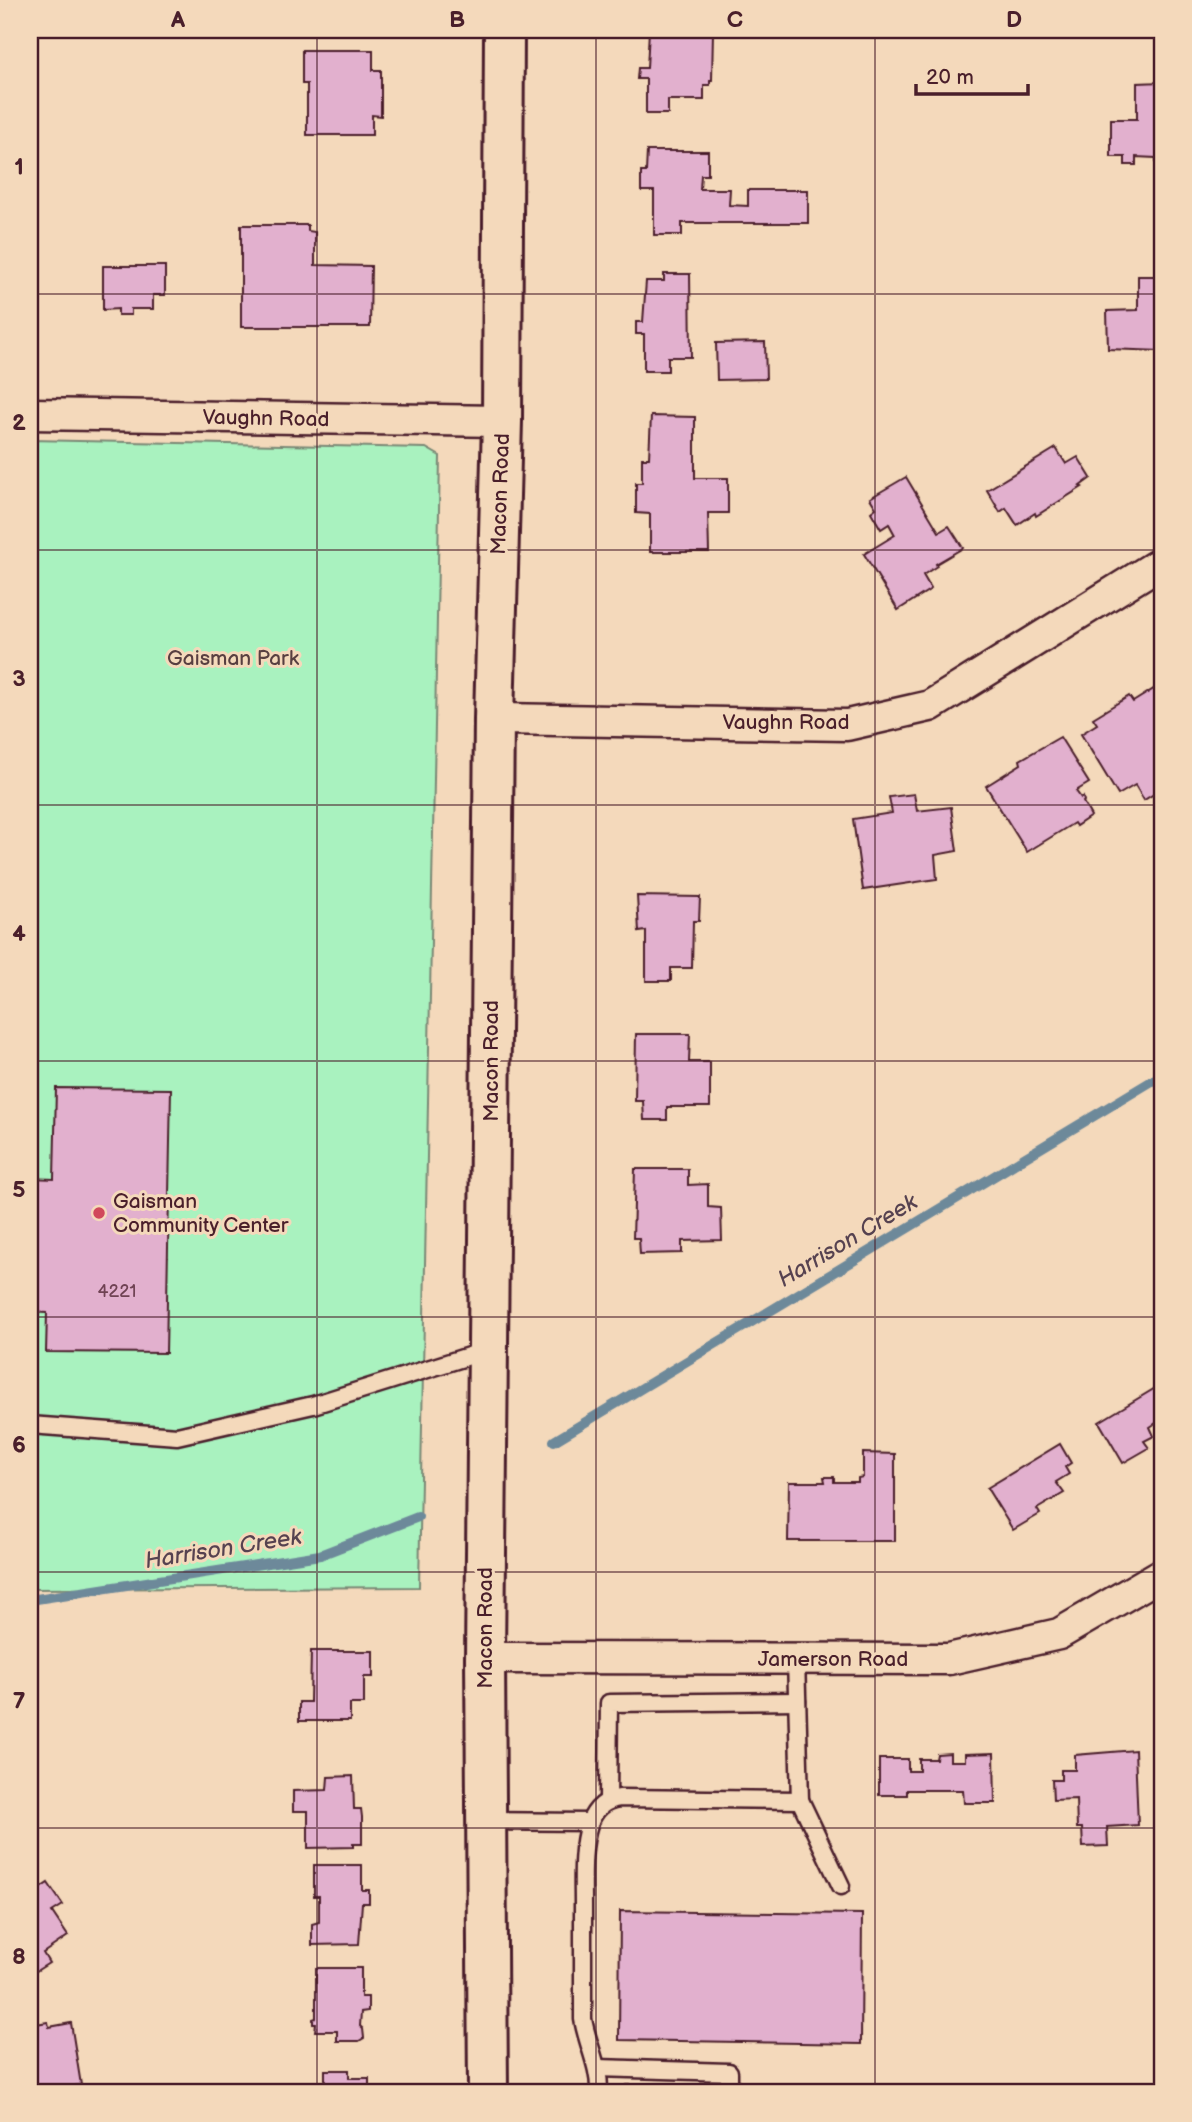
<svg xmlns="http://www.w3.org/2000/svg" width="1192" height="2122" viewBox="0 0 1192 2122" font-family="'Balsamiq Sans',sans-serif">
<rect width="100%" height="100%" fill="#f4d9bb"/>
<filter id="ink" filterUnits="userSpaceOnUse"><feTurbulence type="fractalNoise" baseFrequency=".0143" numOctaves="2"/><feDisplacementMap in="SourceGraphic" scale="14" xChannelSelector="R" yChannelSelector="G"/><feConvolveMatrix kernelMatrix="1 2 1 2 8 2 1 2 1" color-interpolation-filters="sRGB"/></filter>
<g filter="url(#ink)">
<!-- green -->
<polygon fill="#a9f2bf" stroke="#7a8875" stroke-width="2" points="30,440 426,448 440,456 419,1587 30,1589"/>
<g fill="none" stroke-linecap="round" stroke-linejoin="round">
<!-- stream -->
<g stroke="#6d899a" stroke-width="10">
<polyline points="554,1441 1162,1075"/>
<polyline points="30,1600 320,1555 418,1517"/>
</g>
</g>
<!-- building -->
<g fill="#e2b0ce" stroke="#4a1f2b" stroke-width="2">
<polygon points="649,30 715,30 713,32 712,80 710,80 710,85 704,85 704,100 668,100 668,114 646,114 646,79 637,79 638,68 647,68"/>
<polygon points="302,50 373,50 373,70 381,70 381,116 372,115 372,135 307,135 307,84 302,84"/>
<polygon points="1162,82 1162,171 1156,171 1156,158 1136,157 1136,165 1125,165 1125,157 1111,157 1111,119 1137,119 1137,83"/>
<polygon points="647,151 708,151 708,175 701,175 700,189 730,189 729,205 748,206 748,190 808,190 808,223 682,223 682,235 654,235 654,191 641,191 641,172 646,172"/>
<polygon points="241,225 308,225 308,231 315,232 315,265 371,266 370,327 241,327"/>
<polygon points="30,226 38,226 36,296 30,296"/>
<polygon points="103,266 165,266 165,295 153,295 153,309 131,309 131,315 118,315 118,309 103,310"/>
<polygon points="664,274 690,274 691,357 668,357 668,371 644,371 644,334 636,334 636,322 643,322 646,281 664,281"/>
<polygon points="1138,276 1162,276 1162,351 1108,349 1107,311 1138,310"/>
<polygon points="765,342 766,379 717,380 716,343"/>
<polygon points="651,416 695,417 695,478 728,478 728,513 708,513 709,552 650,552 650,514 636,513 636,483 642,483 642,458 649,458"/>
<polygon points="1056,448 1066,464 1078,457 1091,478 1080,486 1082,487 1036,516 1035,513 1017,525 1006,508 1000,512 987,490"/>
<polygon points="906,477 939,532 949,526 963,548 936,564 937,566 923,575 931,589 898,610 864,554 895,535 889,524 881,529 871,512 876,508 870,498"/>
<polygon points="1157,687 1162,695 1162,713 1159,715 1162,720 1162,789 1144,800 1135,785 1118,795 1081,734 1097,724 1093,718 1129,696 1133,702"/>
<polygon points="1060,737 1089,783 1076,791 1081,798 1083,797 1084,801 1083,802 1091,816 1076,826 1074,823 1027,852 986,786 1021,764 1020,760"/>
<polygon points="914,794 917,811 951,807 957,851 935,855 937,879 863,890 853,819 892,813 889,797"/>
<polygon points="637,896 700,897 699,921 693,921 692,968 671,968 671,981 646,981 646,931 639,932"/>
<polygon points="636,1034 690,1034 689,1062 710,1062 710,1107 667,1107 667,1120 644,1120 643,1101 635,1101"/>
<polygon points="56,1088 171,1089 166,1353 46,1352 47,1313 30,1312 30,1178 54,1179"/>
<polygon points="635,1169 688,1169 688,1185 708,1184 708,1207 721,1208 722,1240 682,1241 682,1253 640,1254 639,1238 633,1238"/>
<polygon points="1162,1384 1162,1419 1150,1427 1154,1436 1144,1441 1149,1448 1123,1463 1099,1422"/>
<polygon points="1060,1444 1071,1463 1065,1467 1069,1474 1056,1482 1064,1493 1037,1509 1040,1514 1013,1530 987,1488"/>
<polygon points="863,1453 895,1454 895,1541 788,1541 789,1482 825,1482 824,1477 834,1477 834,1482 858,1482 858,1478 863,1477"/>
<polygon points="311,1651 373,1651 373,1677 364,1677 364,1704 350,1704 350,1721 299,1721 299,1702 310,1702"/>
<polygon points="1135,1750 1138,1825 1107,1827 1108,1846 1083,1847 1082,1828 1077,1828 1076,1799 1053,1800 1052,1780 1061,1780 1061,1770 1075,1770 1075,1755"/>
<polygon points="950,1753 950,1761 965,1761 965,1754 994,1753 995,1803 964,1803 963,1790 907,1790 907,1795 879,1795 879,1759 908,1759 908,1771 919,1771 919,1759 936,1759 937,1754"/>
<polygon points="353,1776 354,1809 361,1809 362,1817 362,1844 353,1844 353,1847 308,1848 308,1811 293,1811 293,1791 327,1790 328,1777"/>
<polygon points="314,1865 362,1865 362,1890 369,1890 369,1903 362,1903 359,1944 312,1945 312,1924 319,1922 319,1896 314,1896"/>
<polygon points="48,1883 63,1905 52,1912 68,1936 43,1953 49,1963 30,1975 30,1895"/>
<polygon points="620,1911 862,1914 861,2044 619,2040"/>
<polygon points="316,1968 361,1968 361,1997 368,1997 368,2011 361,2012 360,2026 363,2029 364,2038 359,2041 337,2041 337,2031 315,2031 316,2024 313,2024 313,2019 316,2018"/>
<polygon points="48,2022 49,2027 71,2023 81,2085 34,2092 30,2068 30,2025"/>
<polygon points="325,2070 349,2070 349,2078 369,2078 369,2092 325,2092"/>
<rect x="626" y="2085" width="74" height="7"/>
</g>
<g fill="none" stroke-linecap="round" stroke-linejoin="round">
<!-- service casing -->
<g stroke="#4a1f2b" stroke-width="21">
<g id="service">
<polyline points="30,1425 177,1436 313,1405 488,1350"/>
<polyline points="608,1800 609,1703 797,1701"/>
<polyline points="800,1800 841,1886"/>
<polyline points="486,1821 590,1822"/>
<polyline points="597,2068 729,2072 729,2092"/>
<path d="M599,2092C600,2067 587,2044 583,2019C583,1981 583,1943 583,1905C583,1879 581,1849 589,1824C595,1809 604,1800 620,1798L800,1800L796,1659"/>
</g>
</g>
<!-- minor casing -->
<g stroke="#4a1f2b" stroke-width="35">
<g id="minor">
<polyline points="30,414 502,421"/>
<polyline points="494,719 847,725 930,706 1162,562"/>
<polyline points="485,1658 949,1659 1059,1634 1162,1574"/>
</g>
</g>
<!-- secondary casing -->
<g stroke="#4a1f2b" stroke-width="44">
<polyline id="secondary" points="488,2092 485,1658 494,719 502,421 504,30"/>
</g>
<!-- service -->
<use href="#service" stroke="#f4d9bb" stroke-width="16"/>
<!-- minor -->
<use href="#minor" stroke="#f4d9bb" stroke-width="30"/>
<!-- secondary -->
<use href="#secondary" stroke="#f4d9bb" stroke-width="38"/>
</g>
</g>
<!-- grid -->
<path fill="none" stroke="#4a1f2b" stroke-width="2" stroke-opacity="0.55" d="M317,30V2092M596,30V2092M875,30V2092M30,294H1162M30,550H1162M30,805H1162M30,1061H1162M30,1317H1162M30,1572H1162M30,1828H1162"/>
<!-- markers -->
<circle fill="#d1495b" stroke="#f4d9bb" stroke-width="2.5" cx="99" cy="1213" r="7"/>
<g text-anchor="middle" stroke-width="6" stroke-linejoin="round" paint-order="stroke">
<!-- number labels -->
<g font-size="18" fill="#704354">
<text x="117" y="1297">4221</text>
</g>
<!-- street labels -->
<g font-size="21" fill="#4a1f2b" stroke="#f4d9bb">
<text transform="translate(266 418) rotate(1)" y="7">Vaughn Road</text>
<text transform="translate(500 494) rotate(-88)" y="7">Macon Road</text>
<text x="786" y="729">Vaughn Road</text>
<text transform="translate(491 1061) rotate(-90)" y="7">Macon Road</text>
<text transform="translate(485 1628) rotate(-90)" y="7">Macon Road</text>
<text x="833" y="1666">Jamerson Road</text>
</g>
<!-- park labels -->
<g font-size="21" fill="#583f41" stroke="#f4d9bb">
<text x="233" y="665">Gaisman Park</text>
</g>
<!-- poi labels -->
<g font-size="21" fill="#4a1f2b" stroke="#f4d9bb" text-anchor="start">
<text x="113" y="1208">Gaisman<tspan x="113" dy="24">Community Center</tspan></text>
</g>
<!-- water labels -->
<g font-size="23" font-style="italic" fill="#564250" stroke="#f4d9bb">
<text transform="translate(847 1240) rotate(-31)" y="8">Harrison Creek</text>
<text transform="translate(223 1548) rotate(-9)" y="8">Harrison Creek</text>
</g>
</g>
<!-- margin -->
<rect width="1192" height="2122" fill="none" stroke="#f4d9bb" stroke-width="77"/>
<!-- scale -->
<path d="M916 84v10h112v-10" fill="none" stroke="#4a1f2b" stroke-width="3.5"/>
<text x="926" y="84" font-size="21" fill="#4a1f2b" stroke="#f4d9bb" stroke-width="5" paint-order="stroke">20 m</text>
<rect x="38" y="38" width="1116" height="2046" fill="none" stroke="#4a1f2b" stroke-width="2.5"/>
<g font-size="23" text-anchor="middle" font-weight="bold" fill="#4a1f2b">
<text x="178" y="27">A</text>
<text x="457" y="27">B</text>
<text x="735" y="27">C</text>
<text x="1014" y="27">D</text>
<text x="19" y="174">1</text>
<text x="19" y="430">2</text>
<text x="19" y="686">3</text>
<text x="19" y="941">4</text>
<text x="19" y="1197">5</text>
<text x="19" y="1452">6</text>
<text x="19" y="1708">7</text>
<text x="19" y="1964">8</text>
</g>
</svg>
